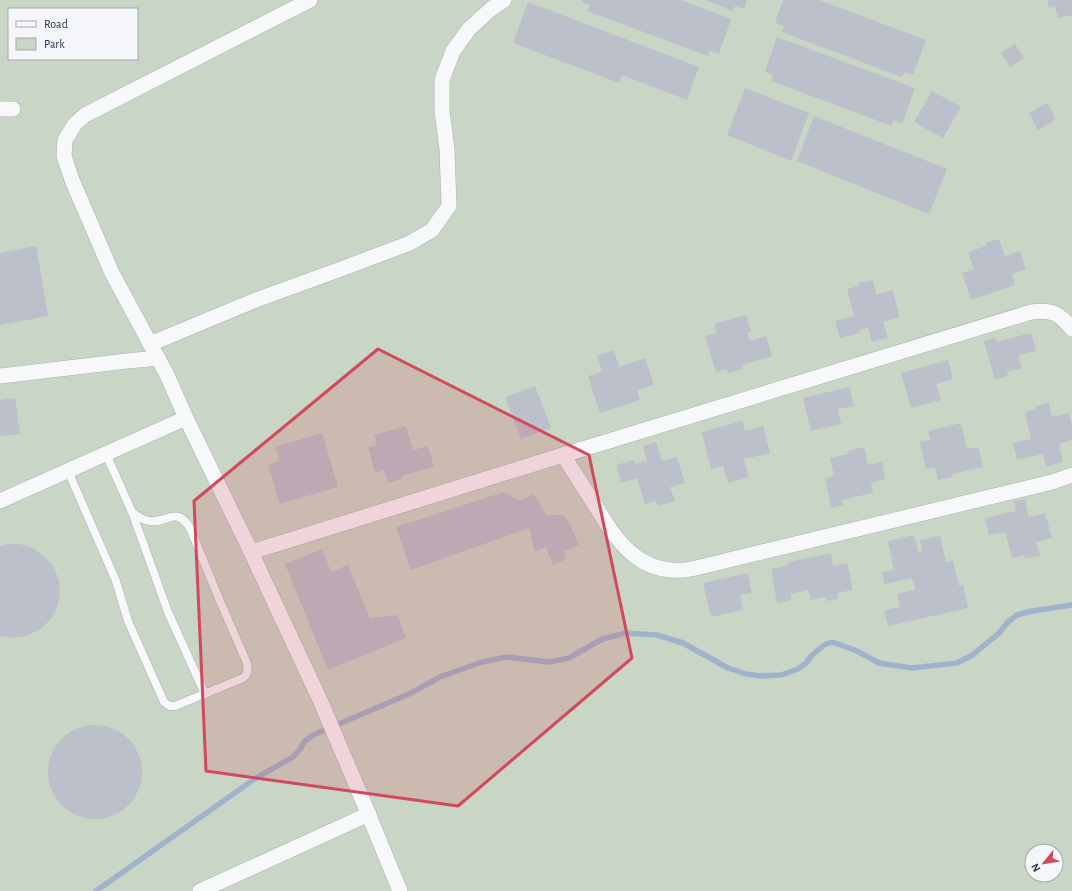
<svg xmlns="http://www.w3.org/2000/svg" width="1072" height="891" viewBox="0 0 1072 891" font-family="'Alegreya Sans',sans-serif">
<rect width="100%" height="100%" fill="#e4e7ec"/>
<!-- green -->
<path fill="#c9d6c5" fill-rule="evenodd" d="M0,0H1072V891H0ZM9,9H137V59H9ZM1032,851H1056V875H1032Z"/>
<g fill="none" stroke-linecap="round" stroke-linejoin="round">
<!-- stream -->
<polyline stroke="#9fb4cc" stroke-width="5.5" points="96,891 256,778 293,757 301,748 304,742 313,735 409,694 440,677 482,662 507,657 549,662 569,658 602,639 626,633 657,635 683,643 728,668 746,674 761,676 781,675 798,669 806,663 812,655 824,645 832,642 855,650 879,663 912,668 957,663 971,656 999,633 1008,622 1017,615 1032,611 1072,605"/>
</g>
<!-- building -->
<g fill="#bbc0ca">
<polygon points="582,0 681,0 731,19 719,54 710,51 708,56 587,11 590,5 581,2"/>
<polygon points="705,0 747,0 744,9 735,6 733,11"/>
<polygon points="783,0 819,0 926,40 913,75 904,72 902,77 782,32 784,26 775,23"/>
<polygon points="1047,0 1072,0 1072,15 1058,18 1055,7 1049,8"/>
<polygon points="528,2 699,67 687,100 622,75 619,83 513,43"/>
<polygon points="777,37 915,88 902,124 893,120 892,126 771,81 773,75 765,71"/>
<polygon points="1015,44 1024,58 1010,67 1001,53"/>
<polygon points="745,88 809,113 791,161 727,135"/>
<polygon points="932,91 961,107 943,138 914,122"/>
<polygon points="1047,103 1056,119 1038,130 1029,113"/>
<polygon points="814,116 947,169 929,214 797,161"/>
<polygon points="999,239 1005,256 1020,251 1026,269 1012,274 1015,285 971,300 962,273 974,269 968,252 986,246 985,243"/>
<polygon points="36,246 48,316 0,325 0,253"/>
<polygon points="873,280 876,295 893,290 899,317 883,322 888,338 872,342 868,328 859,330 860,333 840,338 835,321 854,316 847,289 859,286 858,283"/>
<polygon points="746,315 751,331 747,333 750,341 766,336 772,356 742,365 743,369 728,373 727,369 716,372 705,336 717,333 714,324"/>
<polygon points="1031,333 1036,351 1018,355 1022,368 1006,372 1008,376 995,380 984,341 995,338 996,342"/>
<polygon points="614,350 619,367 645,358 654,385 637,390 640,400 600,413 588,376 602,372 597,356"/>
<polygon points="948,360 953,379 936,384 941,400 911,408 901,373"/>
<polygon points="535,386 551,428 521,439 505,397"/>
<polygon points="849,387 854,406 838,409 841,424 811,431 803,398"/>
<polygon points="15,398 20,434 0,436 0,400"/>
<polygon points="1049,403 1052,417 1069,413 1072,427 1072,440 1059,444 1063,462 1046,467 1043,454 1017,460 1013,443 1031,439 1025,412 1036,409 1036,406"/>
<polygon points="742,421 745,431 763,426 770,453 744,459 749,477 728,483 723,466 711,469 702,432"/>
<polygon points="961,423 967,449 978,447 983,467 952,474 952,477 938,480 935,467 926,469 920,442 930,440 928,431"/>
<polygon points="406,426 413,450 428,446 434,467 401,476 402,479 388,483 384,470 375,473 368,447 377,445 374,435"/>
<polygon points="322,433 338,487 280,504 268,465 280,461 275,447"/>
<polygon points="656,442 662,461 677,457 685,483 670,487 675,501 658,506 656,501 645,504 637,478 621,483 616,465 634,460 635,464 647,461 643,446"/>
<polygon points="864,447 868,465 882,462 885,479 871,483 873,493 841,500 843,505 831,508 825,478 834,476 830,458 848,454 847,451"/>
<polygon points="504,492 520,501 533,494 547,515 564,515 570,525 579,545 564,551 566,559 553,565 546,547 535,552 529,528 411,570 396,527"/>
<polygon points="1025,499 1029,517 1045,513 1052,538 1036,542 1040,556 1025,559 1024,555 1012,558 1005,532 989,535 985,518 1016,511 1014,501"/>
<polygon points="914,535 918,552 922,551 920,540 940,536 946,562 953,561 959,586 963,585 968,608 888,626 884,610 900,607 897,594 915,590 912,578 884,584 882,572 894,570 888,541"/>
<polygon points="8,544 20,544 32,548 44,556 53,566 59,580 60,594 57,608 50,620 39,630 26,636 13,638 0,636 0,546"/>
<polygon points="322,549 331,572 348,565 370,618 397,615 406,638 328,670 285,564"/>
<polygon points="831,553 833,566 847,563 853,590 837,593 838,599 827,601 826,597 811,600 808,590 791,594 791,600 777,603 771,569 785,566 789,562"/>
<polygon points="748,573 752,593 740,595 743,610 711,617 703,583"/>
<circle cx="95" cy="772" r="47"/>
</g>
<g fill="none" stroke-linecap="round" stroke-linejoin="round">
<!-- service casing -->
<g stroke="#a9aeb7" stroke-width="9">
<g id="service">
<polyline points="106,454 132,512 168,612 205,694"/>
<path d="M68,471L116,581L128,621L164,702L170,706H175L243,678C248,674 248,670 247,663L220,601L190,528C176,505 167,524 149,521C143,520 137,516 132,512"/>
</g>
</g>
<!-- minor casing -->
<g stroke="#a9aeb7" stroke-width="16">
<g id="minor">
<polyline points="310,0 85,115 75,124 65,140 64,156 72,180 112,273 167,375 186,418 251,552 320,700 363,801 400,891"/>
<polyline points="0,109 13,109"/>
<polyline points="150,344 256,300 341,269 410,243 432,230 449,206 447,149 442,111 442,80 453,51 469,29 491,9 504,0"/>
<polyline points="0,376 127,361 158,358"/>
<path d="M563,455L610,529C625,550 643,568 671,570C679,571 687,570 696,568L1052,482L1072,475"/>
<polyline points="0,501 186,418"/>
<path d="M251,552L563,455L1031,312C1052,309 1059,313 1072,329"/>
<polyline points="200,891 369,814"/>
</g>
</g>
<!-- service -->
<use href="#service" stroke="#f7f8fa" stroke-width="8"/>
<!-- minor -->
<use href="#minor" stroke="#f7f8fa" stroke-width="15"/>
</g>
<!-- marked area -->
<path fill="#d1495b" fill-opacity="0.2" stroke="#d1495b" stroke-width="3" stroke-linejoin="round" d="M378,349L589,455L632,658L458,806L206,771L194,501Z"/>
<!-- legend -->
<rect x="8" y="8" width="130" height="52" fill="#f4f6f9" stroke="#a4a8b1"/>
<rect x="16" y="21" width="20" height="6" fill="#f7f8fa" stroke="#a4a8b1"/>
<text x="44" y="28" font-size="12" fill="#2b3445">Road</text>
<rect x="16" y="38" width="20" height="12" fill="#c9d6c5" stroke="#a4a8b1"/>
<text x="44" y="48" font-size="12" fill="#2b3445">Park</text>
<!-- north arrow -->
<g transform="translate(1044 863) rotate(240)"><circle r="19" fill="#f4f6f9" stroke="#a4a8b1"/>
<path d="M0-3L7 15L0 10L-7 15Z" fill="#d1495b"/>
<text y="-6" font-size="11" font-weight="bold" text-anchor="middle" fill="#2b3445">N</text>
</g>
</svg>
